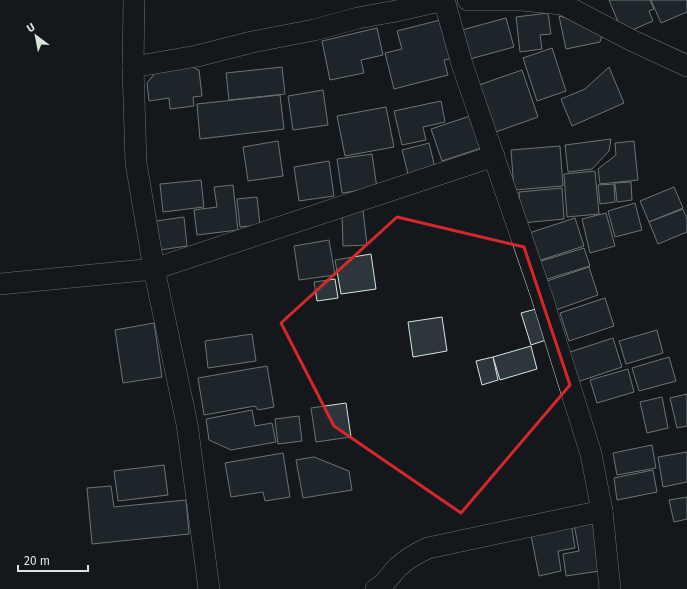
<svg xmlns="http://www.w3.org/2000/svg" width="687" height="589" viewBox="0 0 687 589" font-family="'Fira Sans',sans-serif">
<rect width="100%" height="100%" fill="#14181c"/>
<!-- building -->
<g fill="#2c363c" stroke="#d8e6dc">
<polygon points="609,0 650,0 654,9 649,11 653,21 623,34"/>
<polygon points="651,0 687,0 687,12 661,23"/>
<polygon points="548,13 551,34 540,35 542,49 520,52 516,17"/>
<polygon points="559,16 604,28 600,42 566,49"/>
<polygon points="506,18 514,47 470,59 462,30"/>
<polygon points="444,19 454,58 444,60 448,75 394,89 385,53 402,49 397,31"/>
<polygon points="377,28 383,55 361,60 364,73 330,80 322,41"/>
<polygon points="552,48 566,91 537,101 523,58"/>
<polygon points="188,65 199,70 202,96 193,97 194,106 170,109 169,98 149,101 147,83 155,73"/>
<polygon points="282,67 285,94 229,100 226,73"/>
<polygon points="609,67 624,103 572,126 561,99 585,89"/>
<polygon points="522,70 538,117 493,133 476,86"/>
<polygon points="323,90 328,125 293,130 288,96"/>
<polygon points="280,95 284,129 200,139 197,104"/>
<polygon points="441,101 445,122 423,127 426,140 402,145 394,111"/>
<polygon points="386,107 394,147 345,156 337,116"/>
<polygon points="473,115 484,147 442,161 431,129"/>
<polygon points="611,139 609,151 592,169 568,172 565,145"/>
<polygon points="278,141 283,176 248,181 243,147"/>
<polygon points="634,141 638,180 600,184 598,169 616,155 615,143"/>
<polygon points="429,143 436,172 409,178 402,150"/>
<polygon points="560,146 563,186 514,190 511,150"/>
<polygon points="372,154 377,188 342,193 337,159"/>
<polygon points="329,161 334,196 299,201 294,167"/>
<polygon points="595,171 599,214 567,217 564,174"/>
<polygon points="201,180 204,207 163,212 160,184"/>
<polygon points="631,182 632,200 617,202 615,183"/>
<polygon points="614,184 615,202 600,204 598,185"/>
<polygon points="233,185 238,230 197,235 194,210 217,207 214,187"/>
<polygon points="674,187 683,208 649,222 640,201"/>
<polygon points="562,188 564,219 521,223 519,192"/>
<polygon points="257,197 260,225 240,227 237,199"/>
<polygon points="635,203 642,230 615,237 608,211"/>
<polygon points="683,209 687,219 687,232 658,244 649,222"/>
<polygon points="363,210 367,245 343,246 342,214"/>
<polygon points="606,213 615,246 590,253 582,219"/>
<polygon points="184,217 187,246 160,250 156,221"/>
<polygon points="575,218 584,246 538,261 529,233"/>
<polygon points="329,240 335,275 299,280 294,246"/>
<polygon points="584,248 590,266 544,280 538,262"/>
<polygon points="371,254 376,289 341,294 335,260"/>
<polygon points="589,267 598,295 553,311 544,282"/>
<polygon points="335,279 338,298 317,301 314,282"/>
<polygon points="605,298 614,326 569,341 560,313"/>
<polygon points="543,307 552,338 531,345 521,313"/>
<polygon points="442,317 447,351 413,357 408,322"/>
<polygon points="154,323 162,377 123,383 115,330"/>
<polygon points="657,330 663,353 626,364 619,341"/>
<polygon points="252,334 256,361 208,368 205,341"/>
<polygon points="613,338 622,367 577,382 567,353"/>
<polygon points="531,346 537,369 500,380 493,357"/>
<polygon points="493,357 498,380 482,385 476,361"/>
<polygon points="669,357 676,381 639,391 632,368"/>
<polygon points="267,366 274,407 258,410 255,406 204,415 198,378"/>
<polygon points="628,369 634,392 597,403 590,380"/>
<polygon points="687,394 687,426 677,428 670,398"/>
<polygon points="662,397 668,428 647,433 640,402"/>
<polygon points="346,403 351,437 316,442 311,408"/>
<polygon points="252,410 255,426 272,423 276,442 231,450 209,440 206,419"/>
<polygon points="299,416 302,441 278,444 275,419"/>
<polygon points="652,445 656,468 617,475 613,453"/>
<polygon points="687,452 687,482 663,487 658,457"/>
<polygon points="283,453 290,497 265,501 263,492 231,497 225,463"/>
<polygon points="314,457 349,471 352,490 303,498 296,460"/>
<polygon points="164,465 168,495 118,501 114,471"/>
<polygon points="653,470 657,492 617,500 614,478"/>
<polygon points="111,486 114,507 186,500 189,534 92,544 87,488"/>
<polygon points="687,497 687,519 674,522 669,500"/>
<polygon points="598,520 606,570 566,576 563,554 579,551 574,524"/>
<polygon points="571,523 575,548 558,551 561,571 539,576 530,530"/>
</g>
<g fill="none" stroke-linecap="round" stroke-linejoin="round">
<!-- minor casing -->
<g stroke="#d8e6dc" stroke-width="22">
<g id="minor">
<polyline points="134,0 133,67 136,163 154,269 187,424 209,589"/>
<polyline points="444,0 462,64 542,297 591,454 602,511 610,589"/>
<polyline points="468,0 521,0 562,4 631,40 687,66"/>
<polyline points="133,67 197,56 252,42 314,30 358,18 396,11 444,0"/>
<polyline points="0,284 154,269 494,156"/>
<path d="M376,589C385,585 391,574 398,567C407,559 417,553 428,548L602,511"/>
</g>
</g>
<!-- minor -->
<use href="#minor" stroke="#14181c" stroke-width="21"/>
</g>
<!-- marked area -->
<path d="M0 0H687V589H0ZM397,217L524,247L570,385L461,513L334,426L281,323Z" fill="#14181c" fill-opacity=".55" fill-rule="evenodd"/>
<path fill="none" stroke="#d62828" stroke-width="3" stroke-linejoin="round" d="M397,217L524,247L570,385L461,513L334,426L281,323Z"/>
<!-- north arrow -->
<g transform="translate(36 36) rotate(328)" stroke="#14181c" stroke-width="3" paint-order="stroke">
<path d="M0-3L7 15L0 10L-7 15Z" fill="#d8e6dc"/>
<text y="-6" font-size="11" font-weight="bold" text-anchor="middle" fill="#d8e6dc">U</text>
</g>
<!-- scale -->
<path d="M18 565v6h70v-6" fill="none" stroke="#d8e6dc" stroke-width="2"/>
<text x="24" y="565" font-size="12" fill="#d8e6dc" stroke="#14181c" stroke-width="3" paint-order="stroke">20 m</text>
</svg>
